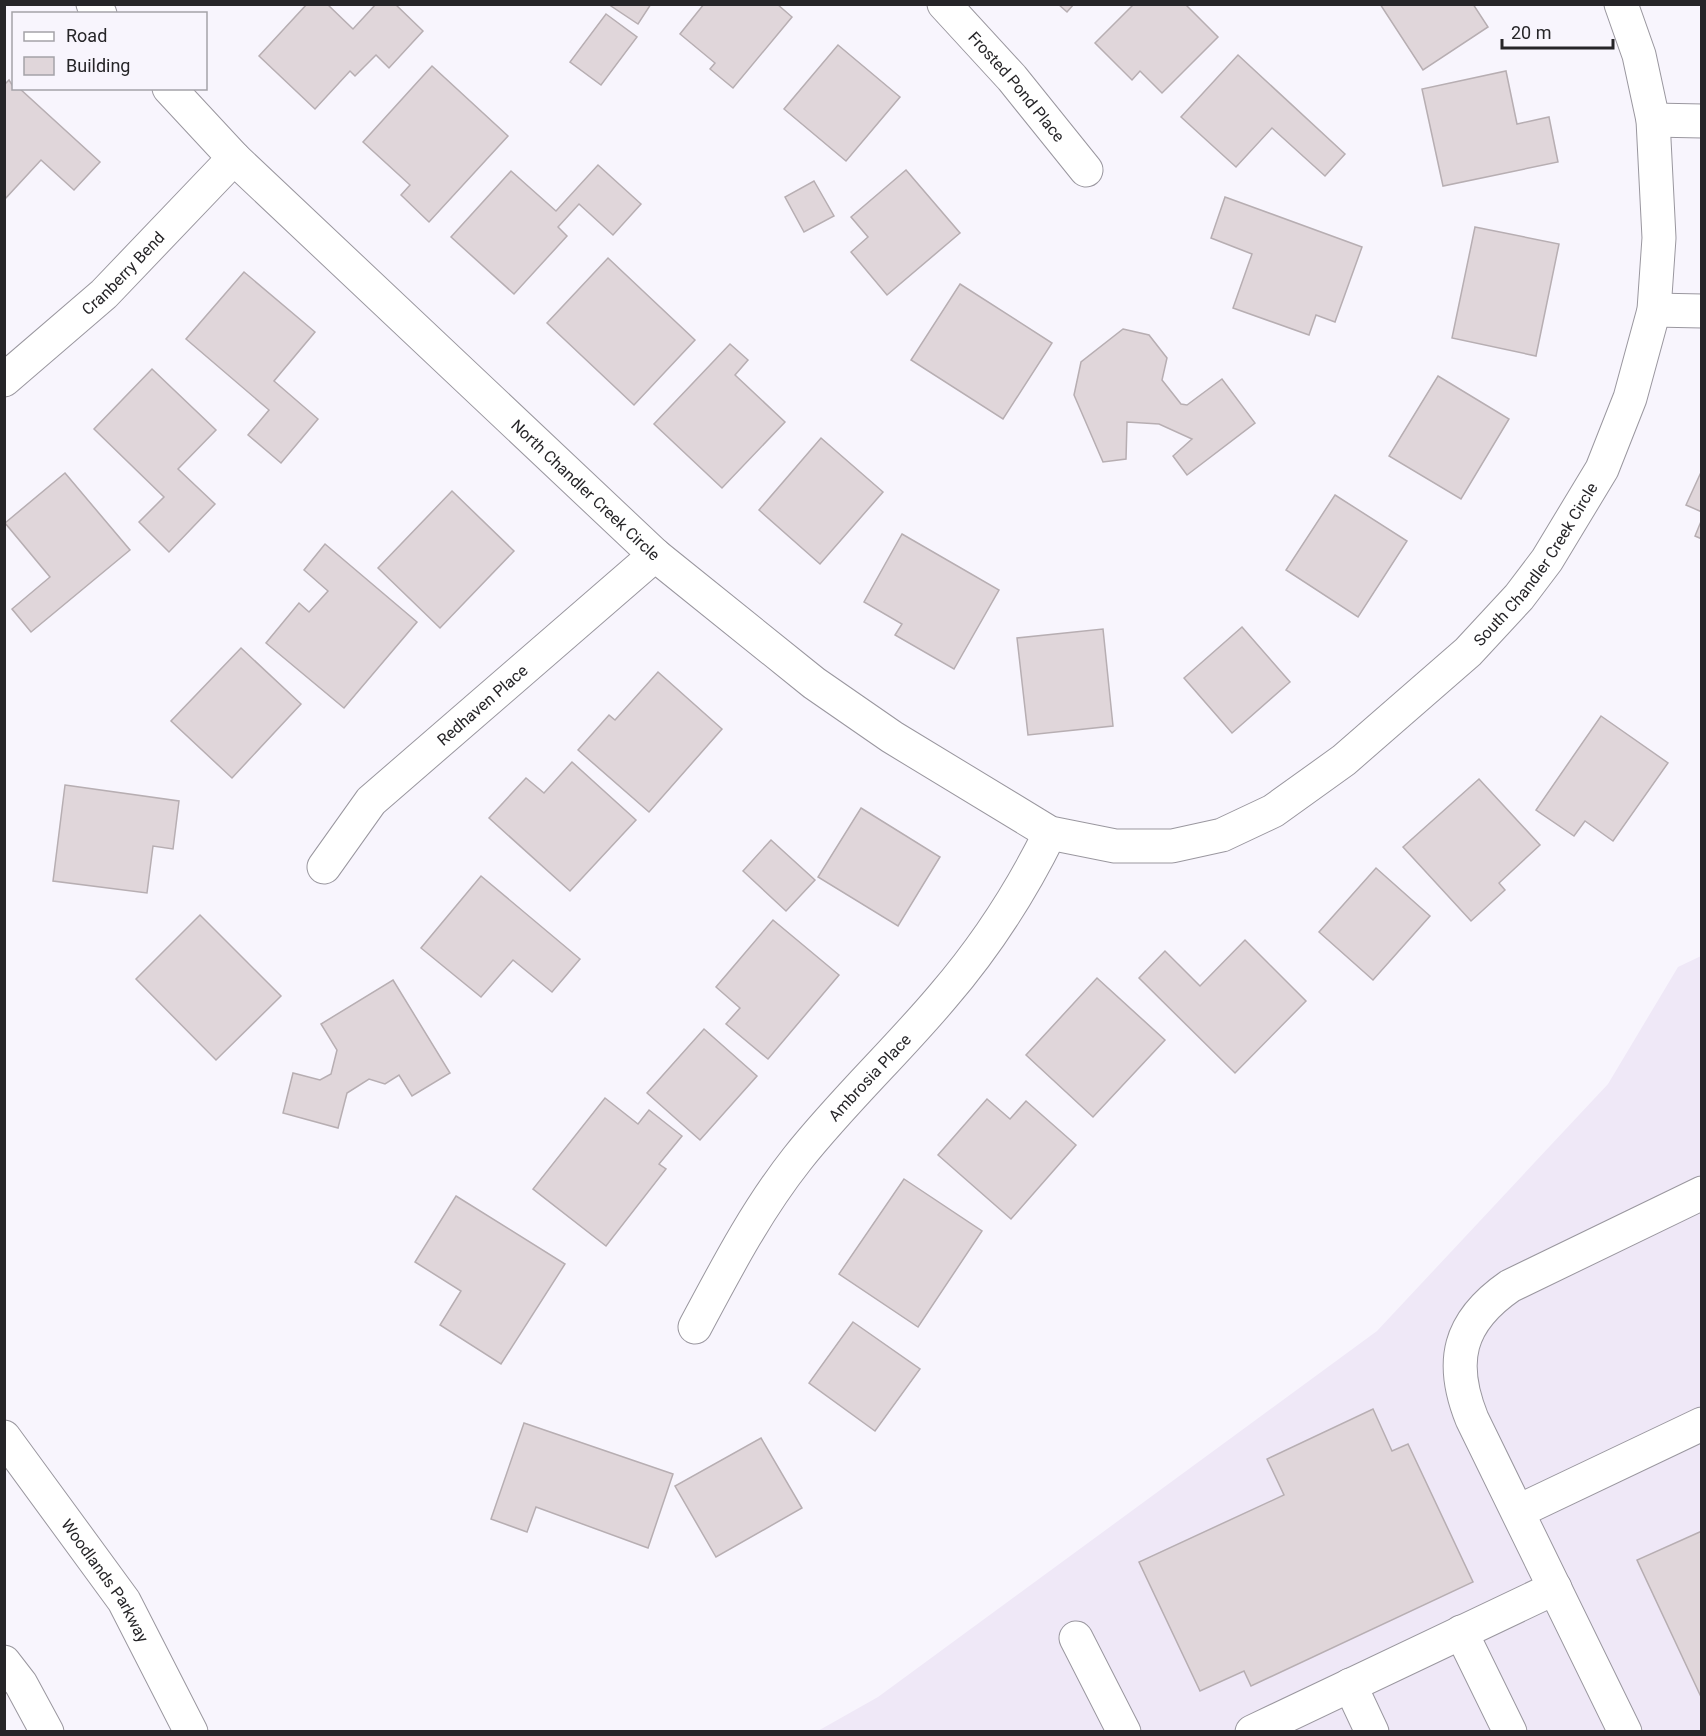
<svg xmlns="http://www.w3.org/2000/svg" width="1706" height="1736" viewBox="0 0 1706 1736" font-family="Roboto,sans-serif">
<rect width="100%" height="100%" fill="#f8f5fd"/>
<!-- built -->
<polygon fill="#efe8f7" points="1701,956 1701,1731 816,1732 878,1697 1377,1331 1608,1084 1678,967"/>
<!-- building -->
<g fill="#e0d6da" stroke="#b7aeb2" stroke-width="1.5">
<polygon points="307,4 327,4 353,29 376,4 395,4 423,31 389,68 376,55 355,76 350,71 315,109 259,56"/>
<polygon points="608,4 651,4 638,24"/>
<polygon points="704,4 777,4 792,17 733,88 710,69 715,63 680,34"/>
<polygon points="1058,4 1074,4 1067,12"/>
<polygon points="1134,4 1185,4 1218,37 1162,93 1140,71 1132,80 1095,43"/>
<polygon points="1380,4 1473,4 1488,27 1423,70"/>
<polygon points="606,14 637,37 601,85 570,62"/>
<polygon points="838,45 900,97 846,161 784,109"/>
<polygon points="1238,55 1345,154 1325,176 1272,128 1236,167 1181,117"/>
<polygon points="432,66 508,136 429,222 401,195 410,185 363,142"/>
<polygon points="1506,71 1517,124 1549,117 1558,162 1443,186 1422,89"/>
<polygon points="9,80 14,88 19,88 100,162 74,190 41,160 4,200 4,85"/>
<polygon points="598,165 641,204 613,235 579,204 558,227 567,236 514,294 451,237 511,171 556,211"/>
<polygon points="906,170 960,233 887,295 851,252 868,237 851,217"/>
<polygon points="814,181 834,216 804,232 785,197"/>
<polygon points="1225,197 1362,247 1335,322 1316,315 1309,335 1233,308 1252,254 1211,238"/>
<polygon points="1475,227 1559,244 1536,356 1452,338"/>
<polygon points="608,258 695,340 634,405 547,323"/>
<polygon points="244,272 315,332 274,381 318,419 281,463 248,435 269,410 186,339"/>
<polygon points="960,284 1052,343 1003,419 911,360"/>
<polygon points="1123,329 1149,335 1167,358 1162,380 1181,404 1187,405 1222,379 1255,423 1187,475 1173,456 1192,439 1159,424 1127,422 1126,459 1103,462 1074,395 1081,362"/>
<polygon points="730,344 748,360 735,375 785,422 722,488 654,424"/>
<polygon points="152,369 216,430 178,469 215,504 169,552 139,522 164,497 94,429"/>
<polygon points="1438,376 1509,419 1461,499 1389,456"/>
<polygon points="821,438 883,492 820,564 759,510"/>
<polygon points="1702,470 1702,512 1686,505"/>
<polygon points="65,473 130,550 31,632 12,609 50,577 5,523"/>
<polygon points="452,491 514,551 440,628 378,568"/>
<polygon points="1335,495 1407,541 1358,617 1286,570"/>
<polygon points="1702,519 1702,539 1695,536"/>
<polygon points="902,534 999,590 954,669 895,635 902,624 864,602"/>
<polygon points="325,544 417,622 344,708 266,643 299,603 309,612 328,591 304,570"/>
<polygon points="1242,627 1290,682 1232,733 1184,678"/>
<polygon points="1103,629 1113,726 1028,735 1017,638"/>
<polygon points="241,648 301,704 232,778 171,721"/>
<polygon points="658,672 722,729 649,812 578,750 609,715 615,720"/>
<polygon points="1601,716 1668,763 1613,841 1585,821 1574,836 1536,810"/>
<polygon points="572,762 636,820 570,891 489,818 526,778 544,793"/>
<polygon points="1479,779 1540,845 1499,883 1505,890 1471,921 1403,847"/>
<polygon points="65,785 179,801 173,849 153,846 147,893 53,881"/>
<polygon points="861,808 940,857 898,926 818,877"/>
<polygon points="771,840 815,880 786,911 743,871"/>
<polygon points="1376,868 1430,916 1373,980 1319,932"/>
<polygon points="481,876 580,959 552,992 513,960 481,997 421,948"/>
<polygon points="200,915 281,996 216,1060 136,979"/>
<polygon points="773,920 839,975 768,1059 726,1024 740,1008 716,987"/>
<polygon points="1245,940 1306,1001 1235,1073 1139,978 1165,951 1200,986"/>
<polygon points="1097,978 1165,1040 1093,1117 1026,1055"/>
<polygon points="393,980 450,1073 412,1096 399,1075 385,1084 369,1079 347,1093 338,1128 283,1113 293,1073 320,1080 331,1074 337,1050 321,1024"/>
<polygon points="704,1029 757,1076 700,1140 647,1093"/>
<polygon points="605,1098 638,1124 649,1110 682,1136 659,1164 666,1169 606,1246 533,1189"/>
<polygon points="987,1099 1010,1119 1026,1101 1076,1145 1011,1219 938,1155"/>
<polygon points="904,1179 982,1231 918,1327 839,1274"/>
<polygon points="456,1196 565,1264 501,1364 440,1325 461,1291 415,1262"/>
<polygon points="853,1322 920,1369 875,1431 809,1383"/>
<polygon points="1373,1409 1392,1451 1408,1444 1473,1582 1251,1686 1244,1671 1200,1691 1139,1562 1284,1495 1267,1459"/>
<polygon points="524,1423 673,1474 648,1548 536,1507 527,1532 491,1519"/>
<polygon points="761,1438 802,1508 716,1557 675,1486"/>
<polygon points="1702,1531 1702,1699 1637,1560"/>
</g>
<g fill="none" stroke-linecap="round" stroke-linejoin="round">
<!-- minor casing -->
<g stroke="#9a979f" stroke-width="35">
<g id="minor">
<polyline points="93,4 100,14"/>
<path id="s1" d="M944,4L1012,78L1086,170"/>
<path id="s2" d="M169,88L234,158L655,555L814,683L892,737L1050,833L1115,846H1172L1222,835L1273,811L1344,760L1468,652L1519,597L1547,560L1602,469L1630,398L1654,310L1659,238L1653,120L1639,55L1621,4"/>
<polyline points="1653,120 1702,121"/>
<polyline points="1654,310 1702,311"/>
<path id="s3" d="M4,380L104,294L234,158"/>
<path id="s4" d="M324,867L371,801L655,555"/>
<path id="s5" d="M695,1327C726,1269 756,1211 797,1159C842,1102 896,1052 943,996C986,946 1021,892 1050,833"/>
<polyline points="1519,1511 1702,1424"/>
<polyline points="1461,1632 1510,1732"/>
<polyline points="1076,1638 1124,1732"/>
<polyline points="1350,1685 1372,1732"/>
<polyline points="1252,1732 1555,1588"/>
<path d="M1625,1732L1472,1419C1449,1362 1458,1322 1510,1286L1702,1193"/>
</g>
</g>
<!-- major casing -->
<g stroke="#9a979f" stroke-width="35">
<g id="major">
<path id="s6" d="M4,1437L124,1601L191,1732"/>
<polyline points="4,1662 21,1684 47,1732"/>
</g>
</g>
<!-- minor -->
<use href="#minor" stroke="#fff" stroke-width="33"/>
<!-- major -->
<use href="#major" stroke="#fff" stroke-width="33"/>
</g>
<g text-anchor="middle" stroke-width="6" stroke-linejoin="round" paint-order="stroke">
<!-- street labels -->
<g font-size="16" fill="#262528" stroke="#f8f5fd">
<text dy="6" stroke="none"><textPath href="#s1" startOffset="110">Frosted Pond Place</textPath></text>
<text dy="6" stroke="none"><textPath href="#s3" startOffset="160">Cranberry Bend</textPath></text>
<text dy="6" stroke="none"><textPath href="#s2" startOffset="579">North Chandler Creek Circle</textPath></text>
<text dy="6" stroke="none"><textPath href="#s2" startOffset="1752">South Chandler Creek Circle</textPath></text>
<text dy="6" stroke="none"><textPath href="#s4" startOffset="228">Redhaven Place</textPath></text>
<text dy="6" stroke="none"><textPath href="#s5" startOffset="306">Ambrosia Place</textPath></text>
<text dy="6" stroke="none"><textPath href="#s6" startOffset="176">Woodlands Parkway</textPath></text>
</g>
</g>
<!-- border -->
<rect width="1706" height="1736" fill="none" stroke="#262528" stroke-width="12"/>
<!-- legend -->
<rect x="12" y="12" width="195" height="78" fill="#f8f5fd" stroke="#a4a2a8" stroke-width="1.5"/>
<rect x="24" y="32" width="30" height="9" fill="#ffffff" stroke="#a4a2a8" stroke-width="1.5"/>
<text x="66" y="42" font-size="18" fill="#262528">Road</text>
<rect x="24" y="57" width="30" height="18" fill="#e0d6da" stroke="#a4a2a8" stroke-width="1.5"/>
<text x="66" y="72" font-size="18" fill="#262528">Building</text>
<!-- scale -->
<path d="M1502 39v9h111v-9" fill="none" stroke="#262528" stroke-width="3"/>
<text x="1511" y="39" font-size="18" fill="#262528" stroke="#f8f5fd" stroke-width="4.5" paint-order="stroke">20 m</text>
</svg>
